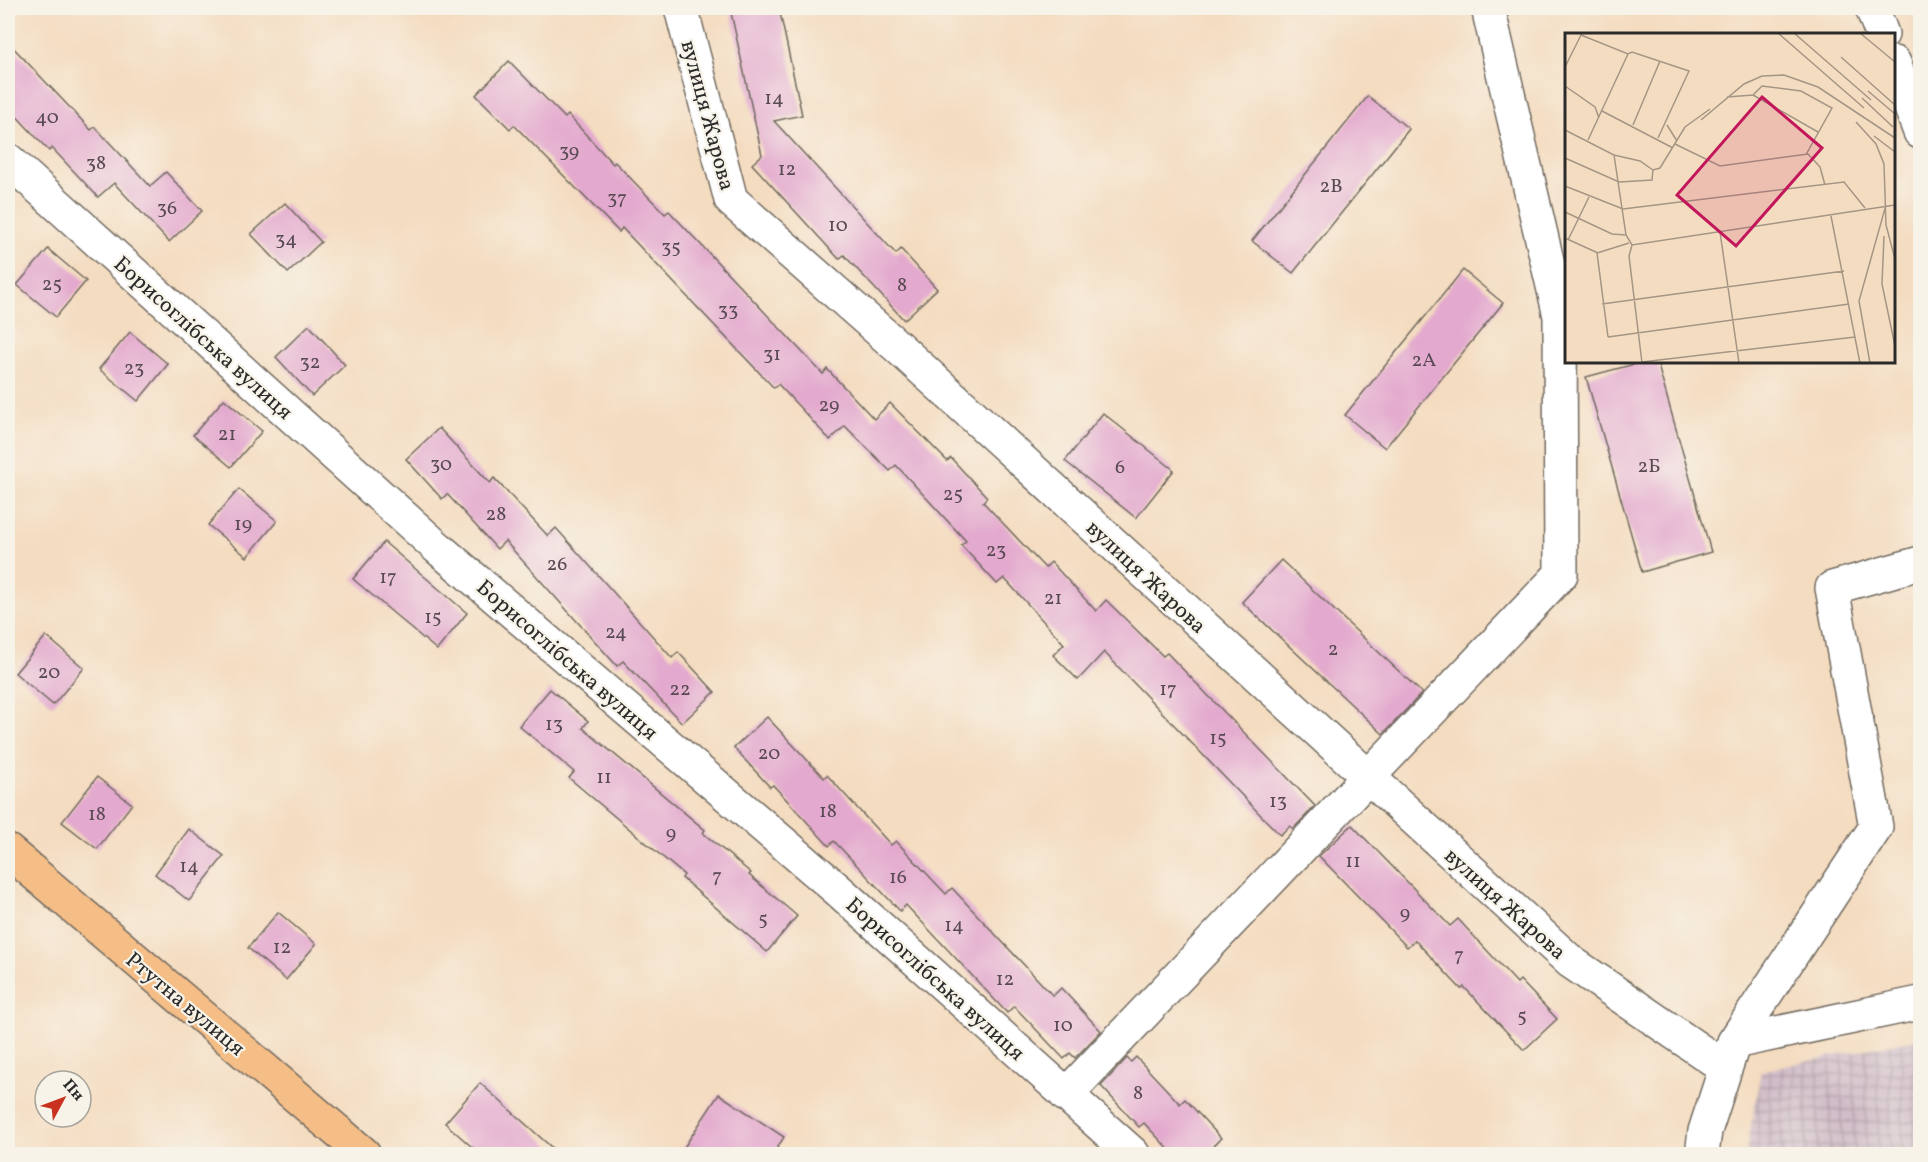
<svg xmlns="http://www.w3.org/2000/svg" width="1928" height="1162" viewBox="0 0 1928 1162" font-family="Vollkorn,serif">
<defs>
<pattern id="industrial-grid" width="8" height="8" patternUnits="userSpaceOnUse" patternTransform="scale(1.5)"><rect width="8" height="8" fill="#d1bdc9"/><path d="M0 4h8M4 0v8" fill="none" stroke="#aa9aa3"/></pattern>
</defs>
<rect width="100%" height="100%" fill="#f7f3e8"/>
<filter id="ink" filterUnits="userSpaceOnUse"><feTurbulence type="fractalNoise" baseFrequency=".0167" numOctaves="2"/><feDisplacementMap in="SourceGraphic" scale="12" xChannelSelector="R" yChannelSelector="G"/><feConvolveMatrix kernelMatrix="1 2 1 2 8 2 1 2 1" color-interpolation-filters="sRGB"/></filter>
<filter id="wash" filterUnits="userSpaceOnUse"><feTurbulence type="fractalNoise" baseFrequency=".008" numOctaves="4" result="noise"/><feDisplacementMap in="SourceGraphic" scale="24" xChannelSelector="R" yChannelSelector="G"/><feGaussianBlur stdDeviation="1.35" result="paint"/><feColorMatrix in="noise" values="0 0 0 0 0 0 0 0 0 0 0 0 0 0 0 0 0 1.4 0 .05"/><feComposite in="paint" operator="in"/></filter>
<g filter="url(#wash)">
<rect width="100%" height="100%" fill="#f4dcc0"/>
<!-- industrial -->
<polygon fill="url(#industrial-grid)" points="1920,1038 1920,1154 1746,1154 1761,1071"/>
<g id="blocks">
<!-- building -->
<g fill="#e3a9ce">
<polygon points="730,8 779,8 802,115 774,121 896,254 901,249 937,289 904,320 844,255 839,259 752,164 762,155"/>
<polygon points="8,42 91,130 95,127 150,186 166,172 202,211 169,242 114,183 98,197 52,148 49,151 8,107"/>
<polygon points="509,61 565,118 568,115 613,164 615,162 665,214 669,211 823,374 827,369 874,419 890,403 947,461 951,458 987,497 983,502 1045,568 1051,562 1096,611 1106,600 1163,656 1167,653 1315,806 1293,829 1290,826 1280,835 1104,652 1078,680 1053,655 1064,644 1004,578 997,584 961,545 966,541 896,465 890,471 845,426 830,440 778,384 774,388 622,228 619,232 514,125 510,129 476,95"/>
<polygon points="1368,96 1409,129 1293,273 1252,241"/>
<polygon points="285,203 321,242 288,273 251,234"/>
<polygon points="48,249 86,281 56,317 17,285"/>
<polygon points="1463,270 1503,303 1385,448 1345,415"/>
<polygon points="309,325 345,365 312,396 276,357"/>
<polygon points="130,332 168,364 138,401 99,369"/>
<polygon points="1642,362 1657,362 1711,552 1642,572 1586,377"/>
<polygon points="224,399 262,431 231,467 193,435"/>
<polygon points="1103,413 1174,470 1136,518 1065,461"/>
<polygon points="439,428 490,483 494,478 548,536 556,528 672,658 678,652 715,692 682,723 623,661 617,666 505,541 497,549 447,494 442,499 406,459"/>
<polygon points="239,489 277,521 247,557 208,525"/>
<polygon points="384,542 467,613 437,650 353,579"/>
<polygon points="1281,560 1422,693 1383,734 1242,602"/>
<polygon points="46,636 84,668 53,705 15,673"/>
<polygon points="550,689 588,721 583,728 705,830 703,833 751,873 749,875 797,916 767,952 682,878 684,875 569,778 574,772 519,726"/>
<polygon points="767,717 824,778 827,775 891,845 896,841 946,894 952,888 1053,996 1061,988 1101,1031 1075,1058 1070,1053 1064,1059 1014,1006 1007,1013 906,905 900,911 834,841 829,846 773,785 770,787 734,748"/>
<polygon points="97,777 132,804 97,849 62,822"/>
<polygon points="1352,825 1450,926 1458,919 1517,983 1520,980 1557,1019 1524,1050 1464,987 1461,989 1415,940 1407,947 1319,856"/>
<polygon points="189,829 224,856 189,901 155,874"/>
<polygon points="278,912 316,944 286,980 248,948"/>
<polygon points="1136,1057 1180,1104 1185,1099 1221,1138 1204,1155 1174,1155 1144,1123 1139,1127 1101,1086 1127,1058 1131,1062"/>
<polygon points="480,1083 560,1155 481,1155 445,1123"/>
<polygon points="719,1094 784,1137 773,1155 679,1155"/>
</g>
</g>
</g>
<g filter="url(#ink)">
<use href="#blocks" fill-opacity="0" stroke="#71695f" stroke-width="1.5"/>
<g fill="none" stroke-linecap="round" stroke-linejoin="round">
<!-- minor casing -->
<g stroke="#71695f" stroke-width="36">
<g id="minor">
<polyline points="681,8 731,200 899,348 1571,962 1724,1067"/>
<polyline points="1872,8 1882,34"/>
<polyline points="1894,63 1920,132"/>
<polyline points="8,160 438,548 838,890 1133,1154"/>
<polyline points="1734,1042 1920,1003"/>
<polyline points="1066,1095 1561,574 1560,316 1488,8"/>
<polyline points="1702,1154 1705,1131 1734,1042 1876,827 1832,588 1920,563"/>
</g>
</g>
<!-- major casing -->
<g stroke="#71695f" stroke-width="36">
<polyline id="major" points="8,851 364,1154"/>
</g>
<!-- minor -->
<use href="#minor" stroke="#fff" stroke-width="33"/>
<!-- major -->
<use href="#major" stroke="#f6be87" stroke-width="33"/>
</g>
</g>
<g text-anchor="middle" stroke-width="4.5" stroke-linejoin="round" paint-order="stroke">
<!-- number labels -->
<g font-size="20" fill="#594a54">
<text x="774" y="104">14</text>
<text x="47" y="123">40</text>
<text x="569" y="157">39</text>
<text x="96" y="169">38</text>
<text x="787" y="175">12</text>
<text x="1331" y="192">2В</text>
<text x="617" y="204">37</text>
<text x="167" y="214">36</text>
<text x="838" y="231">10</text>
<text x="286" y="245">34</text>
<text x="671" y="253">35</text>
<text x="52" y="290">25</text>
<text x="902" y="291">8</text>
<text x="728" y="316">33</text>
<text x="772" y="360">31</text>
<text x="1424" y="366">2А</text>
<text x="310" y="368">32</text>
<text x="134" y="374">23</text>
<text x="829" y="411">29</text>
<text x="227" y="440">21</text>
<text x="441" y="470">30</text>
<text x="1649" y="472">2Б</text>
<text x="1120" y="473">6</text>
<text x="953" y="500">25</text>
<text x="496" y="520">28</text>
<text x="243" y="530">19</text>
<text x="996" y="556">23</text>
<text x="557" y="570">26</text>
<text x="388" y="583">17</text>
<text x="1053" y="604">21</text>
<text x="433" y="623">15</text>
<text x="616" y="638">24</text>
<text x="1333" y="655">2</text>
<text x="49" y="678">20</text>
<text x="680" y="695">22</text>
<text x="1168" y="695">17</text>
<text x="554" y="730">13</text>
<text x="1218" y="744">15</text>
<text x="769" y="759">20</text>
<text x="604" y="783">11</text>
<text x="1278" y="807">13</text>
<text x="828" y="817">18</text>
<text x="97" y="820">18</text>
<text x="671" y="839">9</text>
<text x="1353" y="867">11</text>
<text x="189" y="872">14</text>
<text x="717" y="882">7</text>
<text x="898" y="883">16</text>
<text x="1405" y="919">9</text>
<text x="763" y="925">5</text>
<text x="954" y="931">14</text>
<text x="282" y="953">12</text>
<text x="1459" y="961">7</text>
<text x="1005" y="985">12</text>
<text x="1522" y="1022">5</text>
<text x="1063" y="1031">10</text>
<text x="1138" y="1099">8</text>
</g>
<!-- street labels -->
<g font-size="22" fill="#2b2b2b" stroke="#f7f3e8">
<text transform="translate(709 115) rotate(75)" y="8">вулиця Жарова</text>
<text transform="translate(204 337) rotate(42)" y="8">Борисоглібська вулиця</text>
<text transform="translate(1147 576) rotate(43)" y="8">вулиця Жарова</text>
<text transform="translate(568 659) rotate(41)" y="8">Борисоглібська вулиця</text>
<text transform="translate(1506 903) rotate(42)" y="8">вулиця Жарова</text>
<text transform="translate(936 978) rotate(42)" y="8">Борисоглібська вулиця</text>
<text transform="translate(186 1003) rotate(40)" y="8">Ртутна вулиця</text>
</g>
</g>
<!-- overview -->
<g transform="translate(1565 33)">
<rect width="330" height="330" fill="#f4dcc0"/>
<path fill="none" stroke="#a49584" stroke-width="1.5" d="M213,0L299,75M229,0L306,67M295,0L330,29M16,2L63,21L67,19L124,38L93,105M276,24L330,72M0,34L17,0M0,53L30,74L34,85M303,58L330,81M188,62L253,99M162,64L188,62L197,53L236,58L267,75L242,120L255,134L260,152M297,65L328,94M37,78L108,115M136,87L179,51L197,43L219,42L253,54L330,105M291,89L311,111L319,131L321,192L330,226M68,92L95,28M102,92L112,108M0,97L49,122L61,202L67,212L330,172M309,103L330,119M23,107L63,21M110,111L155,133L243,121M49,122L75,128L88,137L95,135L120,94L145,76M0,125L54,149L87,147L88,137M0,153L58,176L279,149L300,175M0,179L47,201L61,202M266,183L295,330M155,199L174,330M319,203L317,251L330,313M0,205L33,220M3,207L24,164M67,212L64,223L77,330M37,271L279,238M43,304L284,271M43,304L32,220L64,210M77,329L290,304M305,330L294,268L321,172"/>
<path fill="#c2185b" fill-opacity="0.15" stroke="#c2185b" stroke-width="3" d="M197,64L257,115L171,213L112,162Z"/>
<rect width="330" height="330" fill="none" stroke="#2b2b2b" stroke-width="3"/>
</g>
<!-- margin -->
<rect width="1928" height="1162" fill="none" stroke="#f7f3e8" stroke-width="30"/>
<!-- north arrow -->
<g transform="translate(63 1099) rotate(49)"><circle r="28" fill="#f7f3e8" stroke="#a5a39c" stroke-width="1.5"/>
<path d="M0-4.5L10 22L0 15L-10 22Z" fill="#c8321e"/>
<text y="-9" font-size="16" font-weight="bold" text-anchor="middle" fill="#2b2b2b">Пн</text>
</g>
</svg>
